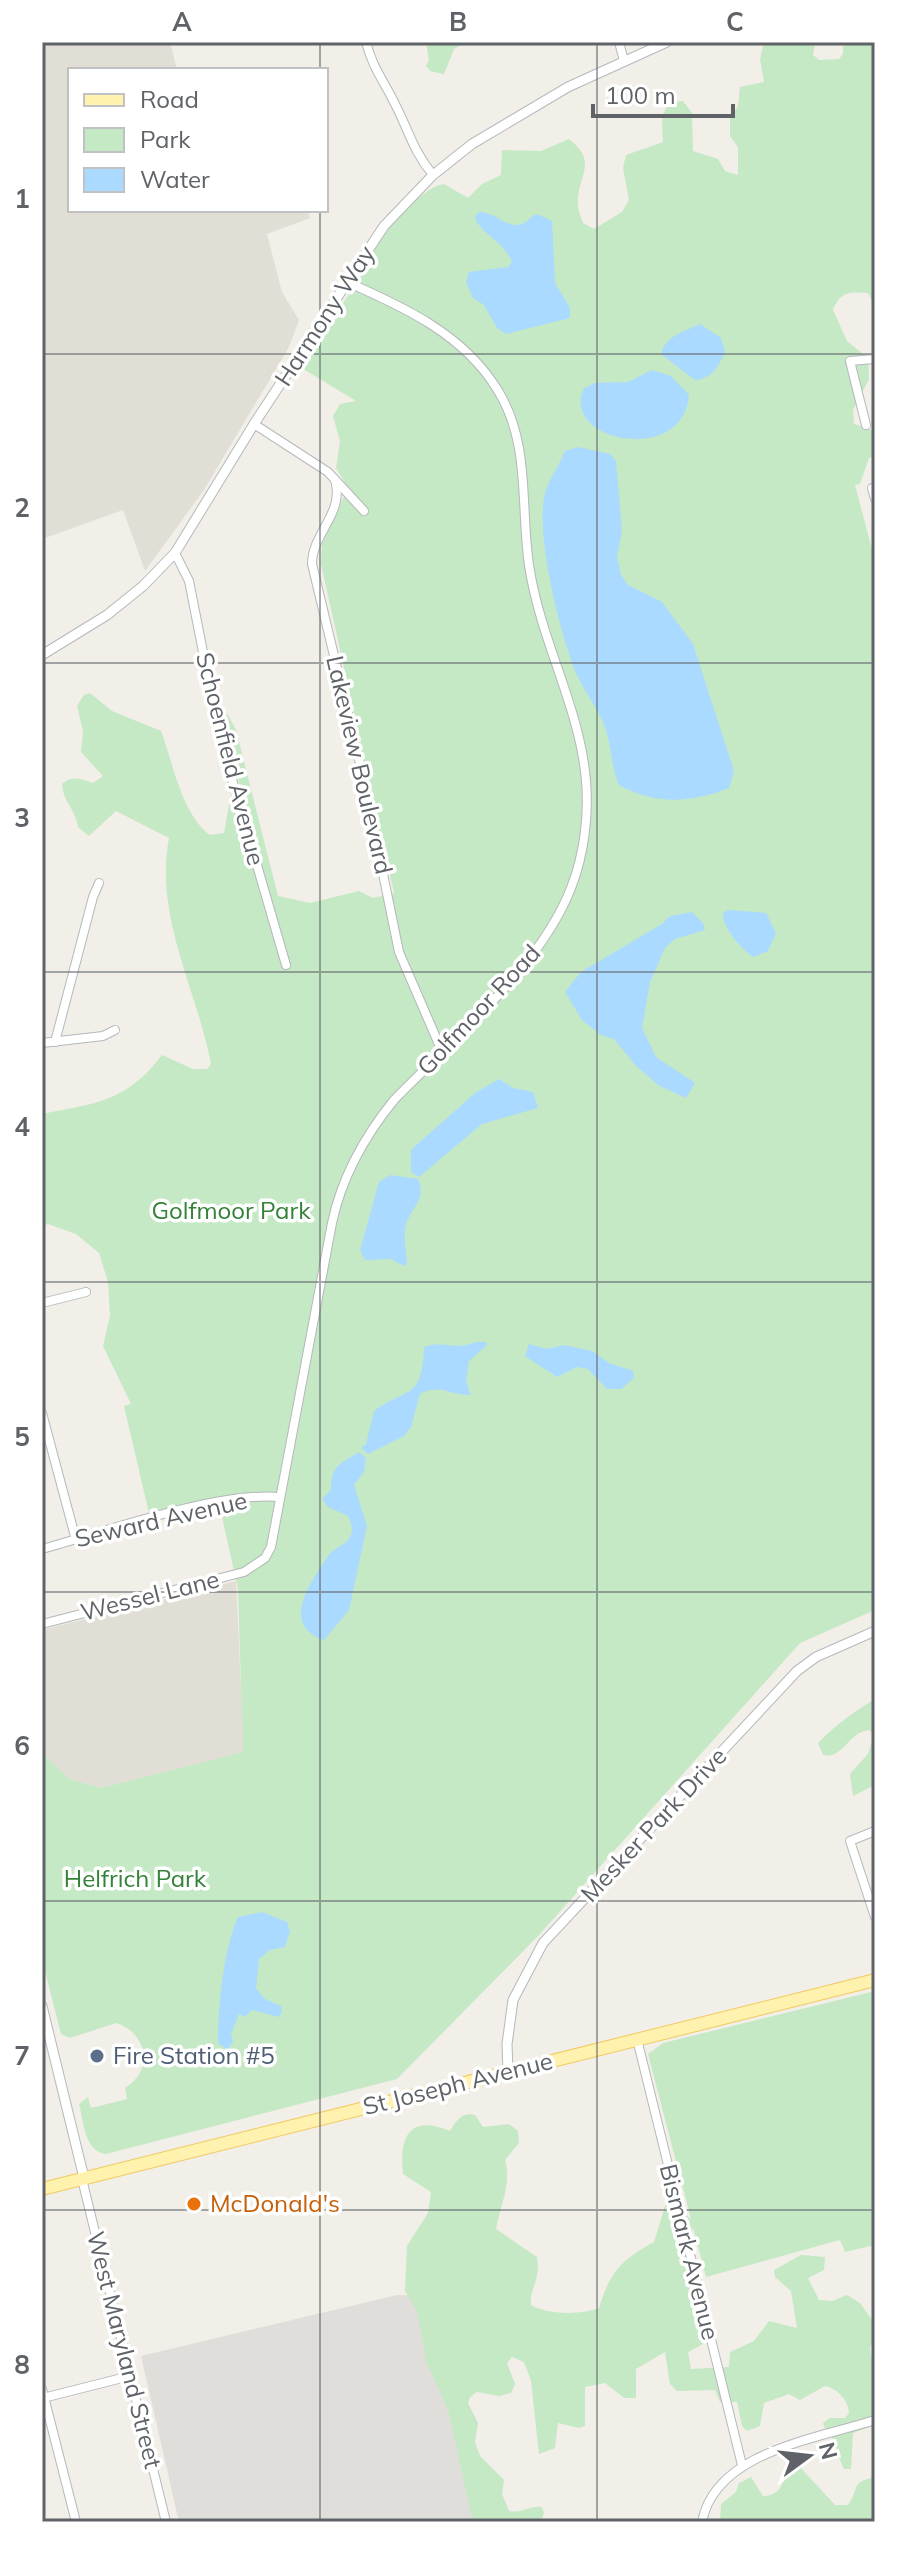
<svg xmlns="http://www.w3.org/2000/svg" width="917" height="2564" viewBox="0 0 917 2564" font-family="Mulish,sans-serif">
<rect width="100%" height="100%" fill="#f1efe8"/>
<!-- industrial -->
<polygon fill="#e0deda" points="397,2295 421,2296 475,2522 179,2522 141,2356"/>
<!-- education -->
<g fill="#e1ded6">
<polygon points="42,42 170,42 177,70 70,70 70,210 307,210 310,218 267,234 282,292 299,320 289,347 204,490 145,571 123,510 42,539"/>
<polygon points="236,1581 244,1752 101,1788 68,1778 42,1753 42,1630"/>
</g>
<!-- green -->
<g fill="#c5e8c5">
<polygon points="426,42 467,42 454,49 444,74 430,71 426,66 429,60"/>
<path d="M764,42H815L813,55L819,60L839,59L843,54V42H875V307L868,293C849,292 841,291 833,310L847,341L868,358L869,379L853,410L854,424L875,431V456L869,458L860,484L855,485L875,561V1610L800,1643L538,1936L397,2079L106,2154C84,2151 84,2122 79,2104L88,2097L91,2108L127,2099L125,2088C154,2071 148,2033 116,2023L70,2038L61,2034L42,1959V1753L68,1778L101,1788L243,1752L238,1589L218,1499L149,1513L124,1406L131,1404L103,1346L110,1316L108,1282L99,1253L76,1234L48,1224L42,1226V1114C97,1103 126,1102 162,1055L193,1069H207L211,1064C197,989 154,917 169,838L116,811L89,836L78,827C76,810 63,802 62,784C72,775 82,779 93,783L103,776L81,752L83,731L77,706L84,695L90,693L112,711L161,731C173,763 182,815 210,835L224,833L229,805L241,790L223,725L227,713L236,730L278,896L310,903L359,891L373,898L394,893L321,564L322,544L348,488L336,468L340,441L333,416L340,404L356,401L300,367L368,266C373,241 420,187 444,184L468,198L482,184L501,175L502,150L541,151L569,139C600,163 576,176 578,204C578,210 581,217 583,223L594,229L622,212L629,200L623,168L626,155L663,142C662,122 658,103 683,101L692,113L693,151L718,159L725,171L738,175V147L730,136V118L738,106L740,87L764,82L760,59Z"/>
<path d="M875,1699V1785L853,1796L850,1774L868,1754L874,1735L869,1730C848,1732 844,1759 823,1755L818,1743C834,1726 855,1711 875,1699Z"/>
<path d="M875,1991V2245L845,2252L840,2240L706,2277L693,2227L688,2246L703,2332V2344L688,2352L691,2369L729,2367L730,2352L754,2341L769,2321L797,2328L791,2291L775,2277L774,2270L801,2255L825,2257L824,2270L808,2278L819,2300L832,2301L847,2295L860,2303L875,2324V2337L870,2348L875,2380V2425L853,2433L851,2469H844C839,2459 838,2451 834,2441C831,2433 825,2432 823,2423L830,2418H845L849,2413C849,2401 837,2388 825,2386L800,2400L789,2394L764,2403L760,2426L747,2431L742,2426L737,2402H720L715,2390L677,2391L670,2384L665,2352L636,2369V2398H624L605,2383L585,2387V2426L579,2428L558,2423L555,2448L539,2454L531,2381L524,2362L512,2357L507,2363L515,2384L511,2393L499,2396L477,2392L470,2397L468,2403L478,2423L475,2442L480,2456L504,2480L502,2494L509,2511C520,2514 530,2505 542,2507L544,2513L541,2522H473L448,2410L426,2361L417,2311L405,2291L407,2246L428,2213L431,2192L403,2174C399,2137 409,2114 450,2131C457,2120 462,2112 475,2115L483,2127L509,2124L518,2131L519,2143L505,2160C512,2183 500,2206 496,2229L537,2257C541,2281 529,2289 531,2305C548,2315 581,2315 599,2308C610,2272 621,2260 654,2242L667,2200L691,2219L648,2054L663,2043Z"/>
<path d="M799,2466L835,2505H848C861,2487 849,2483 875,2477V2522H720L721,2504L736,2492L739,2483L751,2477L763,2496C784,2495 781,2481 790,2467Z"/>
</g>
<!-- water -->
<g fill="#aadaff">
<path d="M479,212C496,212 506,229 521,224C528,223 529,217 537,214L552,221L555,283L570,308V318L506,334L497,328L484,305L473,298L466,282L469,272L508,267L512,262C504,241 480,234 475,217Z"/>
<path d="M700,324L721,338L725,352C718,367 712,379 695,380L661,354C666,335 684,332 700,324Z"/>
<path d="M652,370L671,376L689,395C683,467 559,441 584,388L595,383L628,382Z"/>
<path d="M578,447L610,454L616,461L622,531L617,557L621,575L628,585L662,602L693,644L734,771L729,788C692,803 654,805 619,785C610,765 612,740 602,720C595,705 585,692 578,677C561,639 533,528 546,490C551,476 560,464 565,451Z"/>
<path d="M728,910L766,913L776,933L768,951L753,957C741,948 722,928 723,913Z"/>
<polygon points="692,912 703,923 705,930 675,939 665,948 650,982 642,1028 656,1057 695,1083 686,1098 658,1085 635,1065 614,1039 601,1035 582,1020 565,992 581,972 662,924 670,916"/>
<polygon points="499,1079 513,1088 533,1092 538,1108 482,1124 419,1177 411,1172 411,1150 475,1093"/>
<path d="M390,1175L418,1179C428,1201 408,1209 405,1229C404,1239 406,1252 407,1263L404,1266L391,1259L365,1260L360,1250L379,1182Z"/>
<path d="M476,1342H486L487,1345L469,1361L466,1381L471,1395C452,1396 439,1383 420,1394L411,1427L404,1436L368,1454L361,1448L366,1444L374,1411C408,1387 422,1400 424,1347C442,1340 455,1351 476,1342Z"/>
<polygon points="529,1344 547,1349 564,1345 592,1351 609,1363 633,1371 634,1378 621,1389 607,1389 588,1369 577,1367 557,1377 525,1356"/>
<path d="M359,1452L366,1458L364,1472L354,1485L367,1526L349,1610L324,1640C279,1625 311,1582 328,1556C334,1547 347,1546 351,1535C353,1528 351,1523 348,1516L328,1507L322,1499L331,1490C331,1466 339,1464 359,1452Z"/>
<path d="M262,1912L287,1922L290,1931L285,1947L270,1950L259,1959L256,1988L265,1999L281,2006L282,2012L279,2017L253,2010L244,2017L239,2014L231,2034L233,2042L227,2050L218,2043C218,2009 223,1950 238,1917Z"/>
</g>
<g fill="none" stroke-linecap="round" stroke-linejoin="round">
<!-- minor casing -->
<g stroke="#b5b8bc" stroke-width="10">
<g id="minor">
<path d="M366,42C373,69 384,81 395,104C409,131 413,151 433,175"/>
<polyline points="619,42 624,61"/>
<polyline points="254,424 328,472 364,511"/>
<polyline points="866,425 850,361 875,359"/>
<path d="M335,480C345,513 312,533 312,564L363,776L399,952L441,1049"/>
<polyline points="872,488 875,499"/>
<polyline points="175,553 189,581 220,738 286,965"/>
<polyline points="55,1042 93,897 99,883"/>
<polyline points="42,1043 103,1036 115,1030"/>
<polyline points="42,1303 86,1292"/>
<polyline points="42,1413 76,1540"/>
<path d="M42,1549C104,1532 219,1491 280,1497"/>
<path d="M42,1624L244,1572L265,1558L271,1547L332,1223C342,1176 364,1137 394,1100C454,1038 540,968 571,888C584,855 589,816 586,781C580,707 540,640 529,565C520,504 531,443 497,389C463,334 404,307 347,282"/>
<polyline points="875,1831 850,1841 875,1917"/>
<polyline points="637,2039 742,2465"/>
<polyline points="82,2179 166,2522"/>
<polyline points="42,2389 76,2522"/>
<polyline points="43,2398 130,2376"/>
<path d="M702,2522C715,2452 816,2439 875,2420"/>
</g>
</g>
<!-- tertiary casing -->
<g stroke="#b5b8bc" stroke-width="11">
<g id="tertiary">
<polyline points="42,655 107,615 143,586 175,553 254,424 384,226 433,175 472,144 568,87 667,42"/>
<polyline points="42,2006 84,2178"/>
<polyline points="508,2072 507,2044 513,2000 543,1943 797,1671 816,1657 875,1631"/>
</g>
</g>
<!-- primary casing -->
<g stroke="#f2c960" stroke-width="14">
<polyline id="primary" points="42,2189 875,1980"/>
</g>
<!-- minor -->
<use href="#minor" stroke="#fff" stroke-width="8"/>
<!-- tertiary -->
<use href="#tertiary" stroke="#fff" stroke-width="9"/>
<!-- primary -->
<use href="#primary" stroke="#fff2af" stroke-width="12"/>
</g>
<!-- grid -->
<path fill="none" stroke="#5f6368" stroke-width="2" stroke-opacity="0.55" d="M320,42V70M597,42V2522M320,210V2522M42,354H875M42,663H875M42,972H875M42,1282H875M42,1592H875M42,1901H875M42,2210H875"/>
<!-- markers -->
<circle fill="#5c6f8a" stroke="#fff" stroke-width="3" cx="97" cy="2056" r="8"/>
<circle fill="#e8710a" stroke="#fff" stroke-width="3" cx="194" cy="2204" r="8"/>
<g text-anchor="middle" stroke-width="7" stroke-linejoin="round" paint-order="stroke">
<!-- street labels -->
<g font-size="24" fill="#5f6368" stroke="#fff">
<text transform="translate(325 316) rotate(-57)" y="8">Harmony Way</text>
<text transform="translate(230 759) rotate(76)" y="8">Schoenfield Avenue</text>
<text transform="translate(359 765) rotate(77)" y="8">Lakeview Boulevard</text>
<text transform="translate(479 1010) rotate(-47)" y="8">Golfmoor Road</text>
<text transform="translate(161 1520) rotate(-13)" y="8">Seward Avenue</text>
<text transform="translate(150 1596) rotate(-14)" y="8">Wessel Lane</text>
<text transform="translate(654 1825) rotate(-47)" y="8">Mesker Park Drive</text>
<text transform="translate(458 2084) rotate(-14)" y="8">St Joseph Avenue</text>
<text transform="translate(689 2252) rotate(76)" y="8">Bismark Avenue</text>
<text transform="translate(124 2350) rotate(76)" y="8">West Maryland Street</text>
</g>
<!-- park labels -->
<g font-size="24" fill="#348238" stroke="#fff">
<text x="231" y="1219">Golfmoor Park</text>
<text x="135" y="1887">Helfrich Park</text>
</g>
<!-- service labels -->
<g font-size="24" fill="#4e5e75" stroke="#fff" text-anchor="start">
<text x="113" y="2064">Fire Station #5</text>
</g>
<!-- food labels -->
<g font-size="24" fill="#c56008" stroke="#fff" text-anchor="start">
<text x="210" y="2212">McDonald's</text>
</g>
</g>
<!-- border -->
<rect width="917" height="2564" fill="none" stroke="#ffffff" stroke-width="88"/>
<!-- legend -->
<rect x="68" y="68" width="260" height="144" fill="#ffffff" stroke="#bfc1c3" stroke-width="2"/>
<rect x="84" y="94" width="40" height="12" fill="#fff2af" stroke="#bfc1c3" stroke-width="2"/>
<text x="140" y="108" font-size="24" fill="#5f6368">Road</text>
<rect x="84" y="128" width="40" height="24" fill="#c5e8c5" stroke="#bfc1c3" stroke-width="2"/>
<text x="140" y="148" font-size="24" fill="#5f6368">Park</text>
<rect x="84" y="168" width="40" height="24" fill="#aadaff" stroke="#bfc1c3" stroke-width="2"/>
<text x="140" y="188" font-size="24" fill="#5f6368">Water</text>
<!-- north arrow -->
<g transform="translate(809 2456) rotate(75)" stroke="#ffffff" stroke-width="6" paint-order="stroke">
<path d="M0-6L14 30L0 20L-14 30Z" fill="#5f6368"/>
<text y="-12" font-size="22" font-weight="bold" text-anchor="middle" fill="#5f6368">N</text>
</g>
<!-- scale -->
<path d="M593 104v12h140v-12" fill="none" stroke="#5f6368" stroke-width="4"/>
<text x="605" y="104" font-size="24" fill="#5f6368" stroke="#ffffff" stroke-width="6" paint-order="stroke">100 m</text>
<rect x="44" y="44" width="829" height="2476" fill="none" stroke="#5f6368" stroke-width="3"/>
<g font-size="26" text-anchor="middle" font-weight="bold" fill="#5f6368">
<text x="182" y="31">A</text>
<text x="458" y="31">B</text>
<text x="735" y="31">C</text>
<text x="22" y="208">1</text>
<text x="22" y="517">2</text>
<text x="22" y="827">3</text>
<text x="22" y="1136">4</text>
<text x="22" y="1446">5</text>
<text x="22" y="1755">6</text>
<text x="22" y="2065">7</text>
<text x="22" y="2374">8</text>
</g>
</svg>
